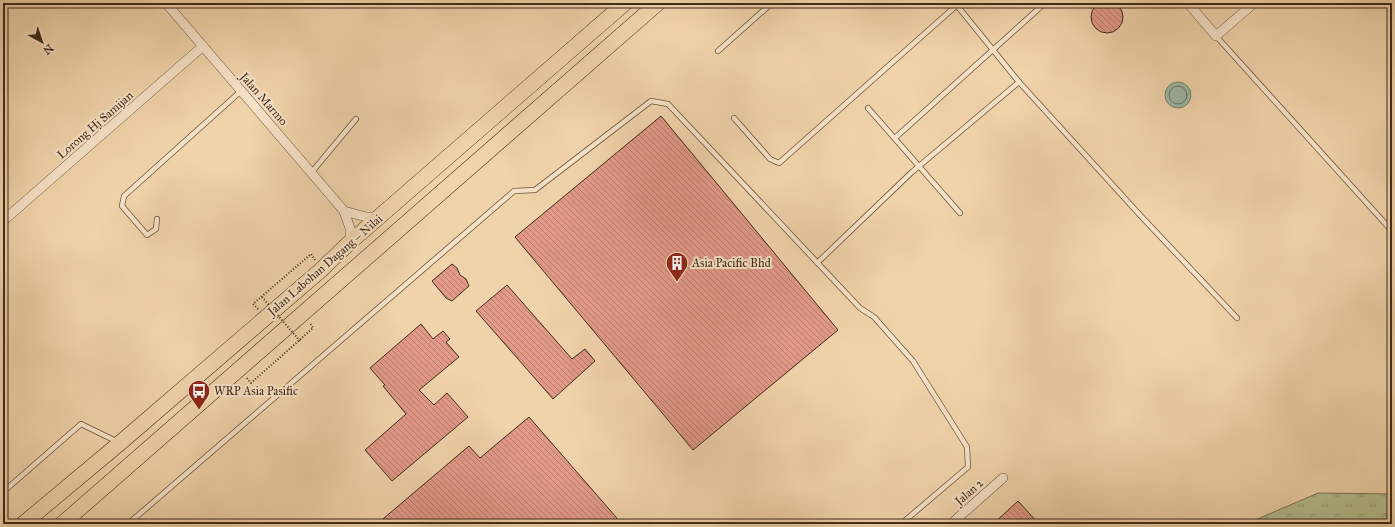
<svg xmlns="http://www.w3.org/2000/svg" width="1395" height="527" viewBox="0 0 1395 527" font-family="'IM FELL Great Primer',serif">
<defs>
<pattern id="grass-tufts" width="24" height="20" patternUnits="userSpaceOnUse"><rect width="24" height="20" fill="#b4be8d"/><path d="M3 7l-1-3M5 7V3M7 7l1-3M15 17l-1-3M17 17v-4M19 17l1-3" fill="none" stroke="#949b72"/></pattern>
<pattern id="building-back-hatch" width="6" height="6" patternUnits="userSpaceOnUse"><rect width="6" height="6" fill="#e39988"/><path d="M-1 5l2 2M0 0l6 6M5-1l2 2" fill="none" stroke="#b97d6e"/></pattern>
</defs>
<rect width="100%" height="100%" fill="#f1d3aa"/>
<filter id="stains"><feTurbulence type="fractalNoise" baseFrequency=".005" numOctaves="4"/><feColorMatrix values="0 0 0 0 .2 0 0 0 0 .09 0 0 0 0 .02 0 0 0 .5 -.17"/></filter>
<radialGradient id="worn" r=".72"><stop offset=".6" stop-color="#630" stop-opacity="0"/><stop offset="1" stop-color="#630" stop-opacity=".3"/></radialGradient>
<!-- grass -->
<polygon fill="url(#grass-tufts)" stroke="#7a7454" points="1318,493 1392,494 1392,521 1344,520 1320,524 1246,524"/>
<!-- water -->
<circle fill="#9bb8a6" stroke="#76806e" cx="1178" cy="95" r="13"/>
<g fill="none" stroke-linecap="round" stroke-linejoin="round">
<!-- shore -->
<circle stroke="#6d7260" stroke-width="1" cx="1178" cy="95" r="9"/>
</g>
<!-- building -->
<g fill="url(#building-back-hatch)" stroke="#3f2b1a">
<circle cx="1107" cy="17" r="16"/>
<polygon points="661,116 838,330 693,450 515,237"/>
<polygon points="452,264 457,268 460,275 466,279 469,286 452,301 446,298 432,281"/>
<polygon points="507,285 572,359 585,349 595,361 553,399 476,311"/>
<polygon points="421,324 433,339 443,331 450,339 446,342 459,357 419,390 434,405 447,393 468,417 392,481 365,450 406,414 383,386 385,385 370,368"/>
<polygon points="529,417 622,524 377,524 469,446 480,458"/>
<polygon points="1018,501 1039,524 993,524"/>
</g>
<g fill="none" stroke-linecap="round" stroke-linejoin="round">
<!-- lane casing -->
<g stroke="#6c553e" stroke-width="6">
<g id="lane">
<polyline points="955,3 1019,82 1139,214 1237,318"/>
<polyline points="1216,36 1392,231"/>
<polyline points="718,51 772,3"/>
<polyline points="868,108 960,213"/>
<polyline points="734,118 770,159 779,163 957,5"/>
<polyline points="895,138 1045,3"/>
<polyline points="311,173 356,119"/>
<polyline points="157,219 156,229 147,235 122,206 124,196 241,91"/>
<polyline points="817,263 912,172 1019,82"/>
<polyline points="3,492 81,424 118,442"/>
<polyline points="3,515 6,524"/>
<polyline points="128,524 514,191 535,190 651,101 668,104 860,308 874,317 913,361 967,447 968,467 901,524"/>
</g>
</g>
<!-- street casing -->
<g stroke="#6c553e" stroke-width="10">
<g id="street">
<polyline points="166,3 344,211 351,231 349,242"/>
<polyline points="1188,3 1216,36 1254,3"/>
<polyline points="344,211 366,217 379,217"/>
<polyline points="3,221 203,46"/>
<polyline points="951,524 1003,478"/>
</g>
</g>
<!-- primary casing -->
<g stroke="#3f2b1a" stroke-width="16">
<g id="primary">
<polyline points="23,524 120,443 321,270 349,243 625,3"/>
<polyline points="62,524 658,3"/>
</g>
</g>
<!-- path -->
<g stroke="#3f2b1a" stroke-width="2" stroke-dasharray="1 2" stroke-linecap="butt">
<polyline points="258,309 253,304 311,254 315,260"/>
<polyline points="247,378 251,383 313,328 310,323"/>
</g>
<!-- lane -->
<use href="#lane" stroke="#f6e2c8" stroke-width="4.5"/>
<!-- street -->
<use href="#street" stroke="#f6e2c8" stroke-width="9"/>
<!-- primary -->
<use href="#primary" stroke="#f1d3aa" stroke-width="15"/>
<!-- path-bridge -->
<polyline stroke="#3f2b1a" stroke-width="2" stroke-dasharray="1 2" stroke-linecap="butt" points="262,297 300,341"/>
</g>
<!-- icons -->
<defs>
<g id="building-pin" transform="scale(1.15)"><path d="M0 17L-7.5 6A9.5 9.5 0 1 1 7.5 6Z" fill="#8f2418" stroke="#f6e2c8"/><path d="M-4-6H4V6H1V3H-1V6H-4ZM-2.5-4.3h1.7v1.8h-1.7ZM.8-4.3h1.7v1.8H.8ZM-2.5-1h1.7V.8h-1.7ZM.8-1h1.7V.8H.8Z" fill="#fff"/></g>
<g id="bus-pin" transform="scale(1.15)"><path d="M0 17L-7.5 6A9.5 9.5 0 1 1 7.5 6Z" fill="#8f2418" stroke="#f6e2c8"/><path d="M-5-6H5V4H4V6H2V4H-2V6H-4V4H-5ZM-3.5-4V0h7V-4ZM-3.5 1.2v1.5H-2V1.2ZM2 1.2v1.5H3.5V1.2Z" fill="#fff"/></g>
</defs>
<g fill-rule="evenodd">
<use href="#building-pin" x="677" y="263"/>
<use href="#bus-pin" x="199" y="391"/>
</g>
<g text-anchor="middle" stroke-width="4" stroke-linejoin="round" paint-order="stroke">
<!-- street labels -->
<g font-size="12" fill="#3f2b1a" stroke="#f6e2c8">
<text transform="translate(264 99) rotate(49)" y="4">Jalan Marmo</text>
<text transform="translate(95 125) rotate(-41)" y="4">Lorong Hj Samijan</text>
<text transform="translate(325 265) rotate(-41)" y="4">Jalan Labohan Dagang ‒ Nilai</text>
<text transform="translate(969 492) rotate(-41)" y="4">Jalan 2</text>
</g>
<!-- poi labels -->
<g font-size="12" fill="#3f2b1a" stroke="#f6e2c8" text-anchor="start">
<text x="692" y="267">Asia Pacific Bhd</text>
<text x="214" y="395">WRP Asia Pasific</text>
</g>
</g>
<!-- margin -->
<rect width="1395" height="527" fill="none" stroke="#f1d3aa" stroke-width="16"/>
<rect x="4" y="4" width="1387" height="519" fill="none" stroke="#3f2b1a" stroke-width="2"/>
<rect x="8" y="8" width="1379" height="511" fill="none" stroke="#3f2b1a"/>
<!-- north arrow -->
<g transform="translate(42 42) rotate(140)" stroke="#f6e2c8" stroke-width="3" paint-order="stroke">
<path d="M0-3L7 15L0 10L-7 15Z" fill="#3f2b1a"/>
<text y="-6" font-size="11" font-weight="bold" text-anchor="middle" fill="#3f2b1a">N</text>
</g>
<rect width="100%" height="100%" filter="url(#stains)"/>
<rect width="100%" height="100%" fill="url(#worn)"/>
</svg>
